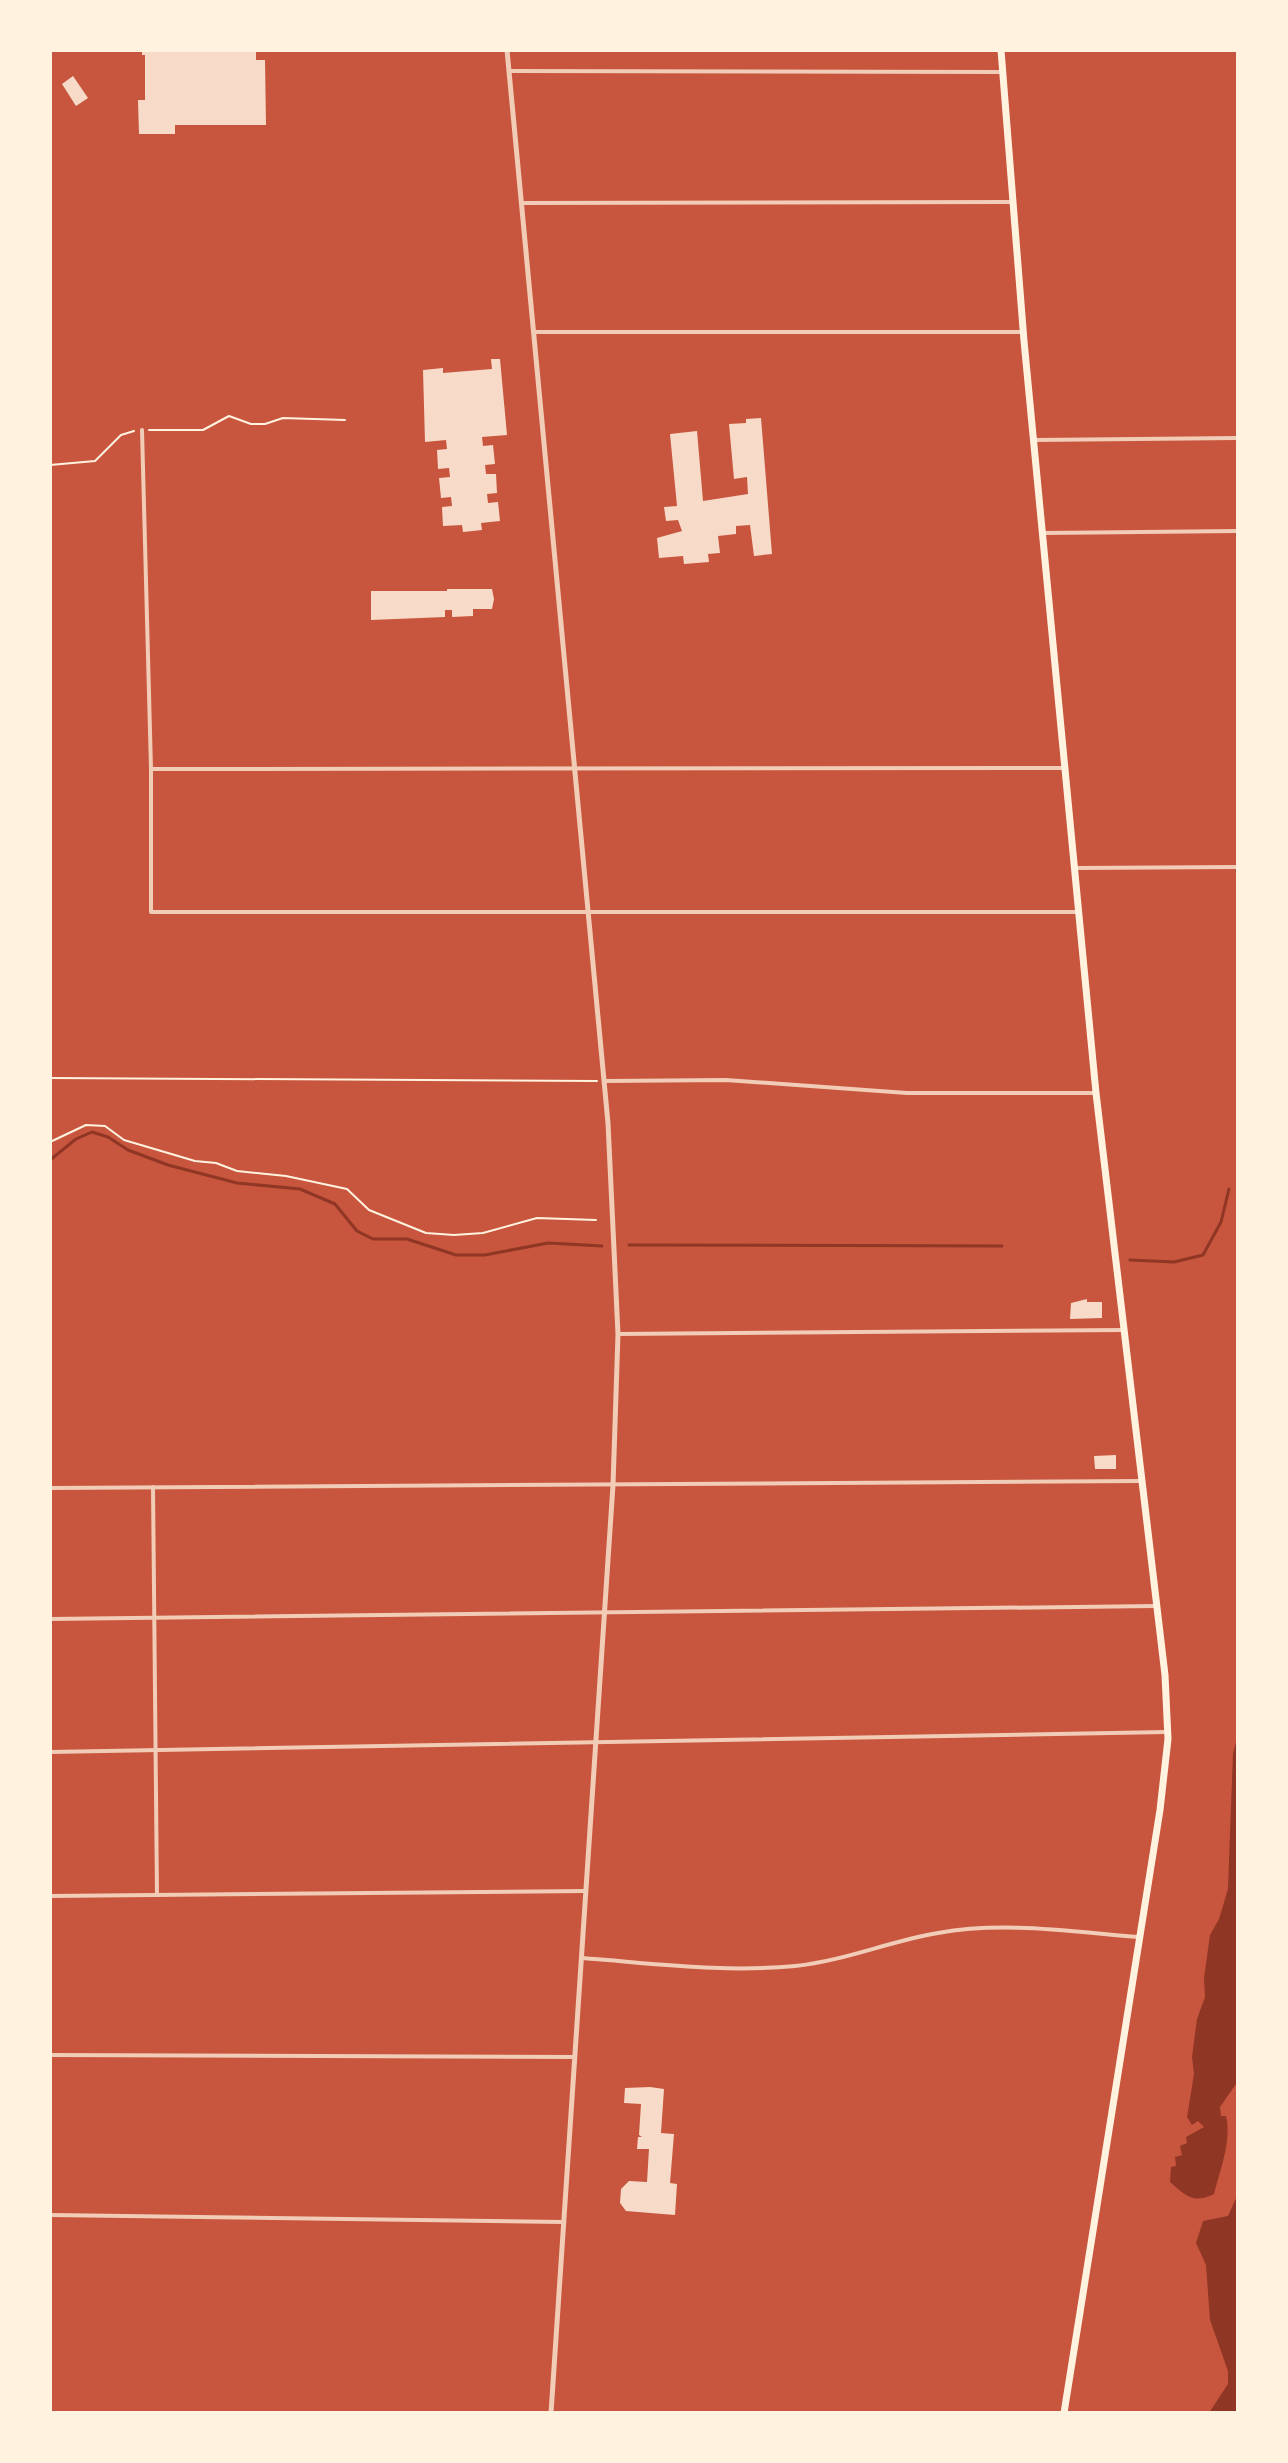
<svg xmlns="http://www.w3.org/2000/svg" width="1288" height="2463" viewBox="0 0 1288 2463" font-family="Helvetica,sans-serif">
<rect width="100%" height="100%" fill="#c8553d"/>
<!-- water -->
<g fill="#8f3625">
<path d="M1238,1735V2086L1236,2084L1220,2107L1221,2116H1226C1232,2140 1220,2170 1214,2194C1193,2204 1186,2196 1170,2182L1171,2167L1176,2166L1175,2157L1182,2155L1180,2146L1187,2143L1186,2137L1204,2127L1198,2121L1192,2125L1187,2117L1194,2074L1192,2057L1197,2019L1205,1997L1204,1978L1210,1935L1219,1919L1228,1889L1233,1753Z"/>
<polygon points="1238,2194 1238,2413 1209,2413 1228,2384 1228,2371 1210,2320 1206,2265 1196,2243 1203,2221 1228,2216"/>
</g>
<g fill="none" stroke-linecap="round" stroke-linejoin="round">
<!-- stream -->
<g stroke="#8f3625" stroke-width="3">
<polyline points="50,1160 76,1139 92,1132 108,1137 128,1150 168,1165 237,1183 300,1189 335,1204 357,1231 373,1239 407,1239 456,1255 485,1255 548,1243 602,1246"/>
<polyline points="629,1245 1002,1246"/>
<polyline points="1130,1260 1174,1262 1203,1255 1221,1222 1229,1189"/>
</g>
</g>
<!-- building -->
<g fill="#f7dbc8">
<polygon points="142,50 256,50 256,60 265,60 266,125 175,125 175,134 139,134 138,100 145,100 145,55 142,55"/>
<polygon points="73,76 88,98 76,106 62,84"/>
<polygon points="491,359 500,359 507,435 482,437 483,446 493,445 495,464 485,465 486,474 496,474 497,493 487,494 488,503 498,502 500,521 481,523 482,530 463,532 462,525 443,526 442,507 452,506 451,497 441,498 439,478 450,477 449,468 438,469 437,450 447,449 446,440 425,442 423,370 443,368 443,373 492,369"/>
<polygon points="761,418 772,554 754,556 750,525 736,526 736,534 718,536 720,553 708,554 709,562 684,564 683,556 659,558 657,538 682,531 678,520 666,521 664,507 677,506 670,434 697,431 703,501 748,494 747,477 734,479 729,424 746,423 746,419"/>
<polygon points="447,589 492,589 494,599 492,609 473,609 473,616 452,617 452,610 445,610 445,617 371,620 371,591 447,591"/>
<polygon points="1087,1299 1087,1302 1102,1302 1102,1318 1070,1319 1071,1303"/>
<polygon points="1116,1455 1116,1469 1095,1469 1094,1456"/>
<polygon points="650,2087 664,2089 661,2133 674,2134 670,2183 677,2184 675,2215 626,2211 620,2203 621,2189 629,2181 647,2182 649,2149 637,2149 638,2137 642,2137 639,2135 641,2104 624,2103 625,2088"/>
</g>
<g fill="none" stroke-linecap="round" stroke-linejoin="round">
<!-- path -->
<g stroke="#fff3e0" stroke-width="2">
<polyline points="149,430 203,430 229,416 251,424 265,424 283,418 345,420"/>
<polyline points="50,465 95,461 121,435 134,431"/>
<polyline points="50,1078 597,1081"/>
<polyline points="50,1142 86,1125 105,1126 124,1140 195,1161 216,1163 237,1171 286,1176 347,1189 369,1210 426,1233 454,1235 483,1233 537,1218 596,1220"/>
</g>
<!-- minor -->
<g stroke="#f1ccb7" stroke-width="4">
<polyline points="509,71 1001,72"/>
<polyline points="522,203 1011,202"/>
<polyline points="534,332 1023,332"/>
<polyline points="142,430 151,769 151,912 1078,912"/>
<polyline points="1035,440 1238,438"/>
<polyline points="1044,533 1238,531"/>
<polyline points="151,769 1064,768"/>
<polyline points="1076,868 1238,867"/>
<polyline points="604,1081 726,1080 907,1093 1096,1093"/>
<polyline points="618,1334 1124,1330"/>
<polyline points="153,1487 157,1895"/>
<polyline points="50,1488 1142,1481"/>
<polyline points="50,1619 1155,1606"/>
<polyline points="50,1752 1166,1732"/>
<polyline points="50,1896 586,1891"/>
<path d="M581,1958C652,1963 724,1973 795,1966C844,1961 890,1941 938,1933C1005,1921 1073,1932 1139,1937"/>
<polyline points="50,2055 574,2057"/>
<polyline points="50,2215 563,2222"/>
</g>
<!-- tertiary -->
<polyline stroke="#f1ccb7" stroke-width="5" points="507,50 608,1123 618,1334 613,1485 551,2413"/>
<!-- primary -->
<polyline stroke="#fff3e0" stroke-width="7" points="1001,50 1024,341 1096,1093 1165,1675 1168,1739 1160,1810 1064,2413"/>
</g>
<!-- border -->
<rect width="1288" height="2463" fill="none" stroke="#fff3e0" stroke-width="104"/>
</svg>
